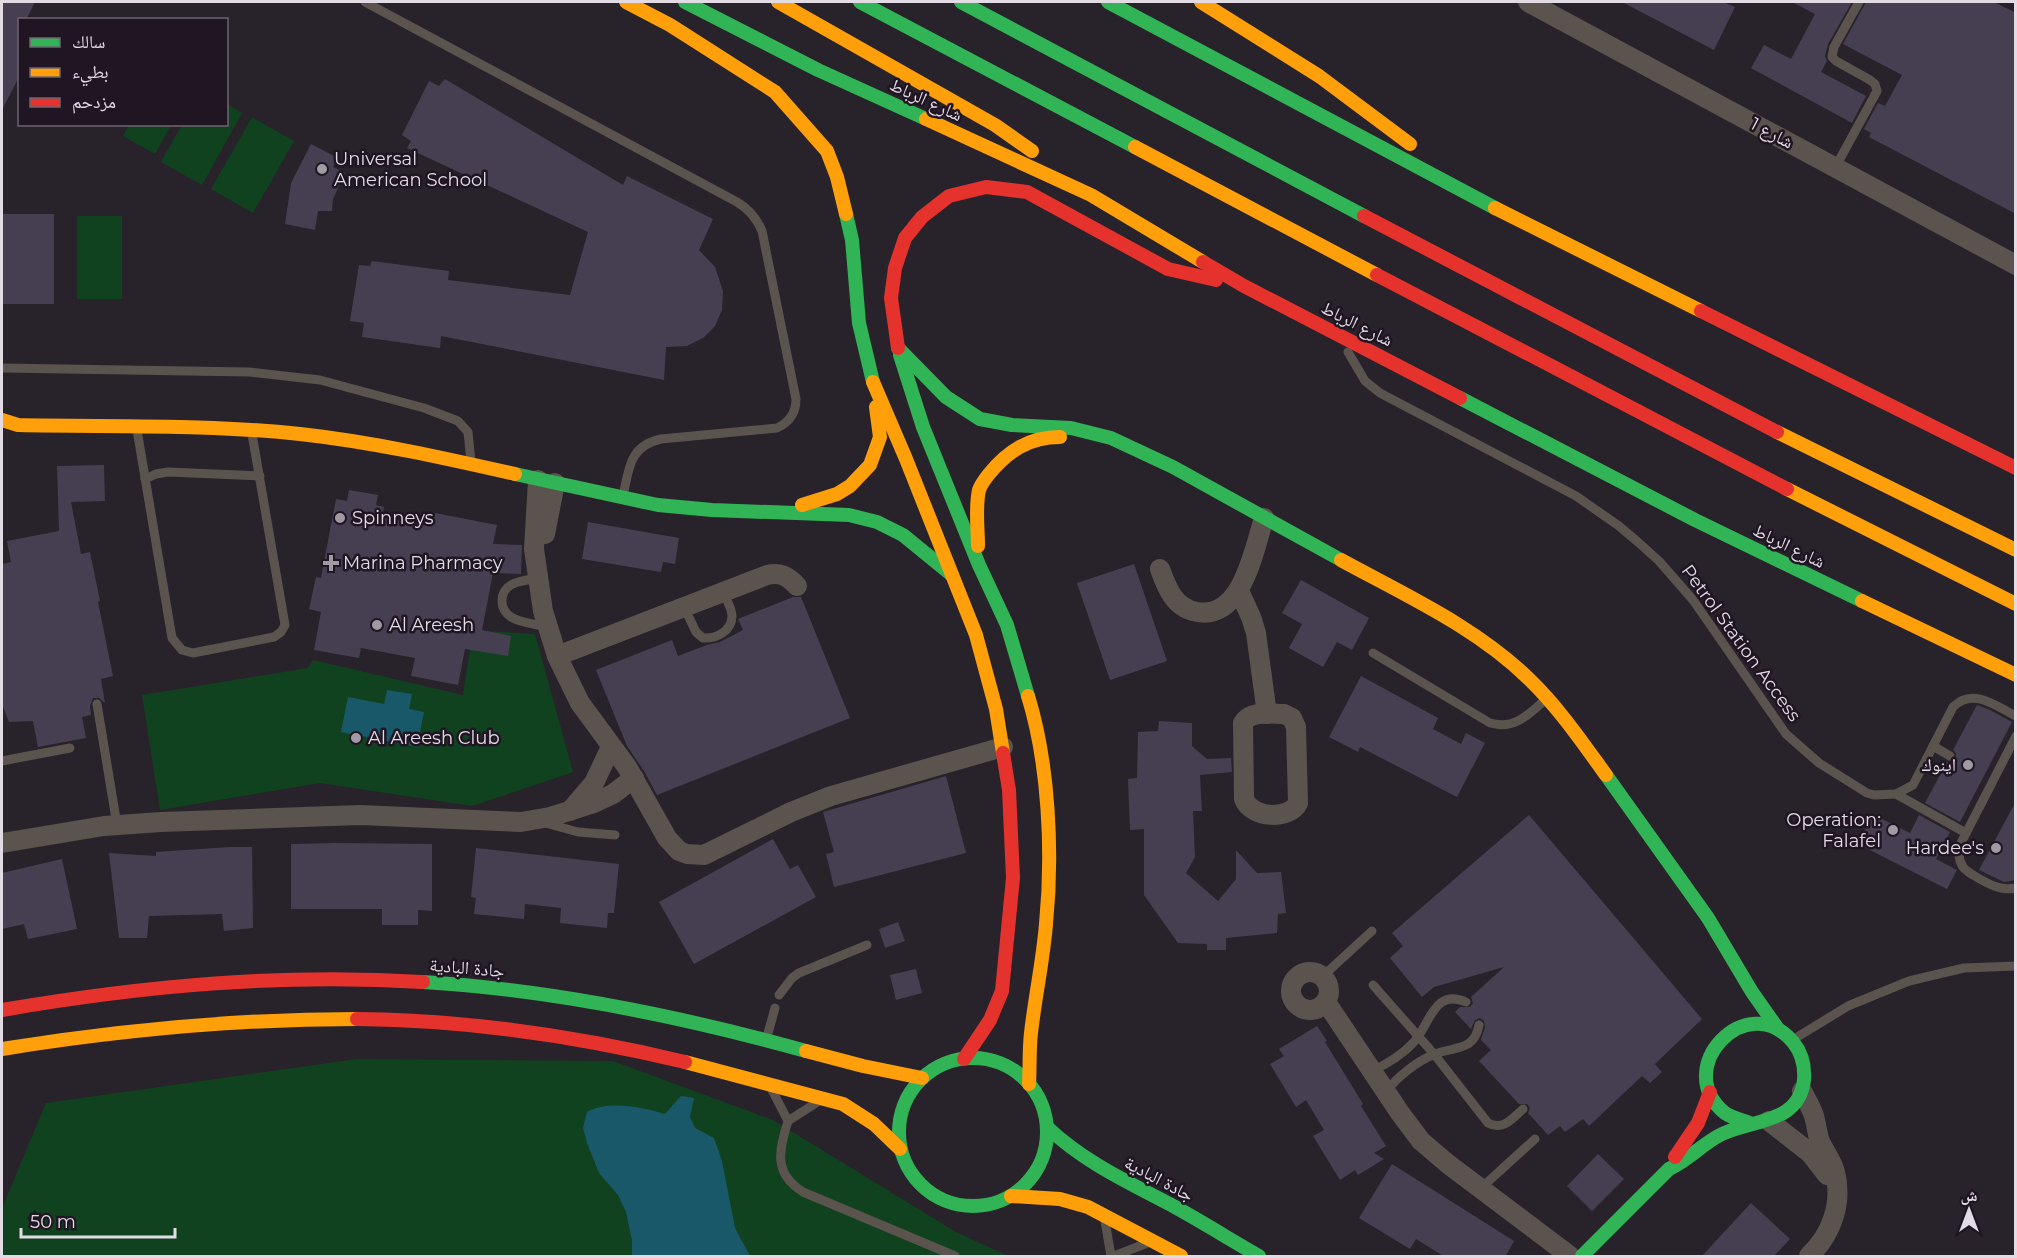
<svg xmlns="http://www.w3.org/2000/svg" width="2017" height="1258" viewBox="0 0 2017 1258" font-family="Montserrat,'Noto Naskh Arabic',sans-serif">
<rect width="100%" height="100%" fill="#28222a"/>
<!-- green -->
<g fill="#114220">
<polygon points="227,104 242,113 202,185 161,162 182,125 226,124"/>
<polygon points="252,117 294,141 253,213 211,189"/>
<polygon points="129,125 129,124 171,125 155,154 123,136"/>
<rect x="77" y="216" width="45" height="83"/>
<polygon points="473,630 535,634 573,772 472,806 320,783 160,810 142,695 308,668 313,660 463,695"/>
<polygon points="357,1059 613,1061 773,1120 956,1232 1008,1256 2,1256 2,1208 46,1103"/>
</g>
<!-- water -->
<g fill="#185869">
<polygon points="387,690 412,694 409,709 424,712 417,747 341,732 348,697 384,704"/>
<path d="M681,1096L694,1098L690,1117L695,1128L714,1138L722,1161L735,1228L750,1256H632V1241L626,1212L618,1195L599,1173L587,1143L583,1128L587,1112C608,1100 643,1107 665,1114Z"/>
</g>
<!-- building -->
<g fill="#463f52">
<polygon points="2,2 35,2 26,20 20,20 20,75 2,110"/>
<polygon points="1622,2 1723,2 1735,7 1714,50"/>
<polygon points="1792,2 1852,2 1828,44 1825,56 1827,61 1821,72 1866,96 1852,123 1751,68 1764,45 1791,59 1815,14"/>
<polygon points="1866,2 1994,2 2016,13 2016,214 1869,137 1871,133 1864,129 1878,103 1885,106 1902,75 1843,44"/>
<polygon points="445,79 623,185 627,176 713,219 699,250 715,267 723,291 722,310 715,326 703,338 687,346 666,347 664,380 441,336 440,348 362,337 364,323 350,321 359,265 370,266 372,261 449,271 448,280 570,295 588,232 407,148 411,141 402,135 429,81 439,86"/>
<polygon points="311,144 338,158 333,167 345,173 333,199 332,211 318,211 315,230 285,224 291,183"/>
<rect x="2" y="214" width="52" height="90"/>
<polygon points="104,465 105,501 71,502 81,554 90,552 100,601 98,602 113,676 101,679 105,703 99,698 93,698 90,706 91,715 82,717 86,738 38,747 33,721 9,722 2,704 2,564 11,562 7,541 59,531 57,466"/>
<polygon points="349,490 378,495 376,505 384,507 382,517 432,526 435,513 497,525 493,544 522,545 521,574 493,573 482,630 511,636 508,656 465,649 458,685 411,676 415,658 361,648 359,658 314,650 321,612 309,609 316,577 321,578 336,499 347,501"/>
<polygon points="588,522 679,538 675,564 663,562 661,572 582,559"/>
<polygon points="1134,564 1167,661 1110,680 1077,583"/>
<polygon points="1301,580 1369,618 1352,650 1337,642 1323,667 1289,648 1302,624 1282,613"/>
<polygon points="793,597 801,597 850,718 657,795 644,771 627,746 596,670 672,640 678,656 707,645 720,642 743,630 738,619"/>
<polygon points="1361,676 1438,718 1433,729 1461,744 1466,733 1485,743 1457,797 1360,747 1358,752 1329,737"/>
<polygon points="1977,705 1990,710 2012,722 1960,822 1925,803 1947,762 1953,762 1956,759 1956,753 1953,750"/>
<polygon points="1159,721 1192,723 1192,746 1207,759 1231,758 1232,772 1200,775 1202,811 1193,811 1195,857 1186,873 1218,901 1236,879 1236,850 1257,873 1281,872 1286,913 1278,914 1277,933 1226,938 1226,950 1207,950 1207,944 1178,943 1144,895 1144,829 1130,830 1128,779 1137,778 1138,732 1158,731"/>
<polygon points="946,776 966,853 834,887 826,854 834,852 823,812"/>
<polygon points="2016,801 2016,880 2004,882 1979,870"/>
<polygon points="1872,814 1910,833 1919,815 1950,832 1936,859 1957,870 1947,889 1858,844"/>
<polygon points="1529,815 1702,1019 1655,1064 1662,1072 1650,1083 1642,1076 1589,1126 1583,1119 1565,1132 1560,1126 1548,1135 1528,1113 1530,1108 1527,1104 1519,1104 1479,1061 1491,1050 1481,1040 1485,1027 1484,1021 1480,1018 1475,1020 1471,1029 1455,1012 1460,1007 1470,1007 1473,1003 1471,997 1504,967 1434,987 1422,997 1390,958 1403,946 1392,933"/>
<polygon points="773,839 790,869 798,865 816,897 694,964 659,902"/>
<polygon points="336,843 432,844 432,911 418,910 418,925 382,925 382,909 291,909 291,844"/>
<polygon points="230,847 252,847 253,928 224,931 222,914 149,916 147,938 119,938 109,853 156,856 156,852"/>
<polygon points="476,848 619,864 614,913 608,913 607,928 560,923 561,908 525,904 524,919 474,914 476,898 471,897"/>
<polygon points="62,859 77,929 28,939 24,924 2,929 2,873"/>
<polygon points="898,922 905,941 885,948 879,929"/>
<polygon points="916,969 922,993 896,1000 890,975"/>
<polygon points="1317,1026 1327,1041 1325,1042 1363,1104 1361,1106 1386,1146 1374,1153 1384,1159 1358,1175 1355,1170 1340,1180 1313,1136 1324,1130 1306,1100 1296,1107 1270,1064 1284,1056 1279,1049"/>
<polygon points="1598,1154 1624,1179 1592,1211 1567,1186"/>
<polygon points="1392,1164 1514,1241 1505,1257 1445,1257 1416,1239 1410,1249 1359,1218"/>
<polygon points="1751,1203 1790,1239 1773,1257 1701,1257"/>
</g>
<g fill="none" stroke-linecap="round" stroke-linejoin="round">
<!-- lane -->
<g stroke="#5b534d" stroke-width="9">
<path d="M365,2L737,202C749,209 757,219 762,231L796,399C796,413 790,422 777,428L661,439C629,446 629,469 623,496"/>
<polyline points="1835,168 1877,91 1875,84 1870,80 1836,61 1832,57 1834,47 1859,2"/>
<path d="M1348,352L1365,381L1380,393L1576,496L1619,526L1639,543L1659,561L1693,600L1786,734L1819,763L1867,793L1874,795L1896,794L1913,785L1953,707C1973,687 1996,706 2016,716"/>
<polyline points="2,368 249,372 320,380 424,408 458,421 468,432 471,462"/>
<polyline points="137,430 172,638 182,650 193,653 274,637 281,632 285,625 252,434"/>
<polyline points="145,479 156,474 168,472 260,476"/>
<path d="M538,578C524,581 502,581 502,601C502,607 505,613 511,617C520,623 536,624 547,627"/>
<path d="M684,607L696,632L703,638C716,639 732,631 732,616C732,608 726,599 723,592"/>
<path d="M1373,653L1490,723C1515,730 1529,714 1546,699"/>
<polyline points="97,704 117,825"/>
<path d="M2016,736L1961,843C1958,851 1958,859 1963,867C1967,873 1993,887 2001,888C2006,889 2011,889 2016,888"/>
<polyline points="1933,746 1950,756"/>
<polyline points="2,761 70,748"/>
<polyline points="1896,794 1966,833"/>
<polyline points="542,822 578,832 615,835"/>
<polyline points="1323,976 1372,931"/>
<path d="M1373,985L1434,1054L1488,1123C1503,1131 1512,1119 1523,1109"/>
<polyline points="779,995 792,978 799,973 867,945"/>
<polyline points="767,1037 775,1008"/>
<polyline points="1794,1039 1848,1006 1909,981 1964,968 2016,966"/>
<path d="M1372,1071C1387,1064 1403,1054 1414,1042C1430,1024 1434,988 1466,1002"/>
<polyline points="771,1088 788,1121"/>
<path d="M1386,1092C1397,1077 1417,1061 1435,1054C1455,1046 1474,1052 1479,1025"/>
<path d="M816,1103L788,1121C779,1151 773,1173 803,1192L955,1256"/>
<polyline points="1480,1189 1535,1139"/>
<polyline points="1105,1221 1111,1256"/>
<polyline points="1114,1256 1145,1244"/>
</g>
<!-- street -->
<g stroke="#5b534d" stroke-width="20">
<polyline points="1528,2 2016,265"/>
<polyline points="538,480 534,549 543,611 557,656 580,703 627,767 667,838 679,851 687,854 704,855 791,812 831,796 1003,747"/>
<polyline points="545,534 555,483"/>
<path d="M1160,569C1167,588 1174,608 1197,612C1242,620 1254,550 1264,518"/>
<polyline points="1239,591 1251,617 1256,633 1267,714"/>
<path d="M557,656L767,575C780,572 788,576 797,586"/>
<path d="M1284,714L1292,718L1296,727L1298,803C1290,820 1252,819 1244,799L1243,723C1251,710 1271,714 1284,714Z"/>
<polyline points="570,811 594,783 611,747"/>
<polyline points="2,843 104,826 161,822 360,815 521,822 550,817 594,803 613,794 634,778"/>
<circle cx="1310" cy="991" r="19"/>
<polyline points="1326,1002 1400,1113 1421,1141 1448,1164 1570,1256"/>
<path d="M1802,1091C1806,1099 1811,1107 1814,1116C1816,1123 1817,1131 1819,1139C1823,1150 1832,1160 1835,1172C1843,1204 1831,1235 1809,1256"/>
<polyline points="1769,1121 1810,1153 1827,1175"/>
</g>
<!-- fast -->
<g stroke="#30b455" stroke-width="14">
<polyline points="685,2 818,70 926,119"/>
<polyline points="860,2 1135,147"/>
<polyline points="961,2 1364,216"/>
<polyline points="1108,2 1495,208"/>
<polyline points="846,214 852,240 859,323 873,382"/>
<polyline points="898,348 946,397 980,419 1012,425 1071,428 1111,438 1173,467 1341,560"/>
<polyline points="900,355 923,427 979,565 1007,625 1028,696"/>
<polyline points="1460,398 1695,520 1862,601"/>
<polyline points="515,474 658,505 712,510 849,515 877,522 903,535 952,575"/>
<polyline points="1606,775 1708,918 1752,992 1778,1029"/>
<path d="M423,982C554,990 680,1016 806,1051"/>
<circle cx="973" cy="1132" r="74"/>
<path d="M1047,1127C1085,1163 1130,1183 1175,1207C1204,1223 1231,1240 1259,1256"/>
<path d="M1582,1256L1669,1169C1689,1160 1703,1143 1722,1134C1753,1119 1799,1124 1804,1080C1805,1067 1802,1053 1793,1042C1747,987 1670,1069 1725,1113C1732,1118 1742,1120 1750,1123"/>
</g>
<!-- slow -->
<g stroke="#ff9f0a" stroke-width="14">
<polyline points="626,2 670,25 775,92 827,151 837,177 846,214"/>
<polyline points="778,2 995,125 1032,151"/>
<polyline points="1201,2 1319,76 1410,144"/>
<polyline points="926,119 1091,195 1203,262"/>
<polyline points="1135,147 1377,275"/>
<polyline points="1495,208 1701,311"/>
<polyline points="873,382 906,459 976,635 996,709 1003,753"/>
<path d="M2,420L18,425C112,427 207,424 300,434C373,442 444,458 515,474"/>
<polyline points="1777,432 2016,550"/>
<polyline points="1787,489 2016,604"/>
<polyline points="802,505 837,494 850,486 870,465 880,437 876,407"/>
<path d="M978,546C978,528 975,508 979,490C981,484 985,479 989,474C1008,451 1029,437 1060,437"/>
<path d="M1341,560C1405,595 1476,627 1529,679C1559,708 1582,742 1606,775"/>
<polyline points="1862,601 2016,675"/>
<path d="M1028,696C1049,764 1053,853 1046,924C1043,961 1035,997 1031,1033C1029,1050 1030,1067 1029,1084"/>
<path d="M2,1049C120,1030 237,1019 357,1019"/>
<polyline points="806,1051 863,1066 922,1078"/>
<polyline points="685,1062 843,1104 874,1124 900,1149"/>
<polyline points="1011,1196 1060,1199 1088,1207 1181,1256"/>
</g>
<!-- jam -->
<g stroke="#e5322d" stroke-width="14">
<polyline points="1364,216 1777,432"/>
<polyline points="1203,262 1244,286 1460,398"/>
<polyline points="1377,275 1787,489"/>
<polyline points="1701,311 2016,468"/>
<polyline points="898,348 891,298 895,268 905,238 922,217 949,196 986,187 1027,192 1168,269 1216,280"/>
<path d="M2,1010C142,986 281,973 423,982"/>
<path d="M357,1019C467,1020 577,1036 685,1062"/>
<polyline points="964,1059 990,1020 1002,991 1013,878 1009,790 1003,753"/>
<polyline points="1675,1157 1698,1123 1710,1092"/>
</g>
</g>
<!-- markers -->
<g fill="#a19aa3" stroke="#201523" stroke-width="2">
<circle cx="322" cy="169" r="6"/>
<circle cx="340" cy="518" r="6"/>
<path d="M328 554h6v6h6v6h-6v6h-6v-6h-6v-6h6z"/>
<circle cx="377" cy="625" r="6"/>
<circle cx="356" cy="738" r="6"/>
<circle cx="1968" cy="765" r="6"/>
<circle cx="1893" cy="830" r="6"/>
<circle cx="1996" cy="848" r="6"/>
</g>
<g text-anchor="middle" stroke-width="5" stroke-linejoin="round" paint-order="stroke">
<!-- street labels -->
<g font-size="18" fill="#e2dbe4" stroke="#201523">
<text transform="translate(926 100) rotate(25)" y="6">شارع الرباط</text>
<text transform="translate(1772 133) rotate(28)" y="6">شارع 1</text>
<text transform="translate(1357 324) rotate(27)" y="6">شارع الرباط</text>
<text transform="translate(1789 546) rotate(26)" y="6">شارع الرباط</text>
<text transform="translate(1741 643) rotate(54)" y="6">Petrol Station Access</text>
<text transform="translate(467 968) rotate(5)" y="6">جادة البادية</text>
<text transform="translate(1159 1179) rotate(28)" y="6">جادة البادية</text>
</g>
<!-- poi labels -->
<g font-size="18" fill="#e2dbe4" stroke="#201523" text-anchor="start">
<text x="334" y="165">Universal<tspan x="334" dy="21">American School</tspan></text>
<text x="352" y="524">Spinneys</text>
<text x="343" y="569">Marina Pharmacy</text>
<text x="389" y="631">Al Areesh</text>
<text x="368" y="744">Al Areesh Club</text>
<text x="1956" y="771" text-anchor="end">اينوك</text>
<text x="1881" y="826" text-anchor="end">Operation:<tspan x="1881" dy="21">Falafel</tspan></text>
<text x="1984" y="854" text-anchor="end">Hardee's</text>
</g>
</g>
<!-- border -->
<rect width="2017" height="1258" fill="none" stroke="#e2dbe4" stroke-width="6"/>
<!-- legend -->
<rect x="18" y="18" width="210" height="108" fill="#201523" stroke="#6e6470" stroke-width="1.5"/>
<rect x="30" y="38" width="30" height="9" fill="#30b455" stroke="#6e6470" stroke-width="1.5"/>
<text x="72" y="48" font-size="18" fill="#e2dbe4">سالك</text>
<rect x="30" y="68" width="30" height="9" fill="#ff9f0a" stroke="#6e6470" stroke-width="1.5"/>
<text x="72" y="78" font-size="18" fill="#e2dbe4">بطيء</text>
<rect x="30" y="98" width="30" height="9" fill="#e5322d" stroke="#6e6470" stroke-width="1.5"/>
<text x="72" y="108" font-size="18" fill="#e2dbe4">مزدحم</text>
<!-- north arrow -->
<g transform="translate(1969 1210)" stroke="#201523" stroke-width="4.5" paint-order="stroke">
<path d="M0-4.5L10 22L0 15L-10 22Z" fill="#e2dbe4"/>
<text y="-9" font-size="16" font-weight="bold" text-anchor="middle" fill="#e2dbe4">ش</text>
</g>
<!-- scale -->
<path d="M21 1228v9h154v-9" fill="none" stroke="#e2dbe4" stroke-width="3"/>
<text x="30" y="1228" font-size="18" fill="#e2dbe4" stroke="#201523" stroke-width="4.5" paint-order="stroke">50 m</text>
</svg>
